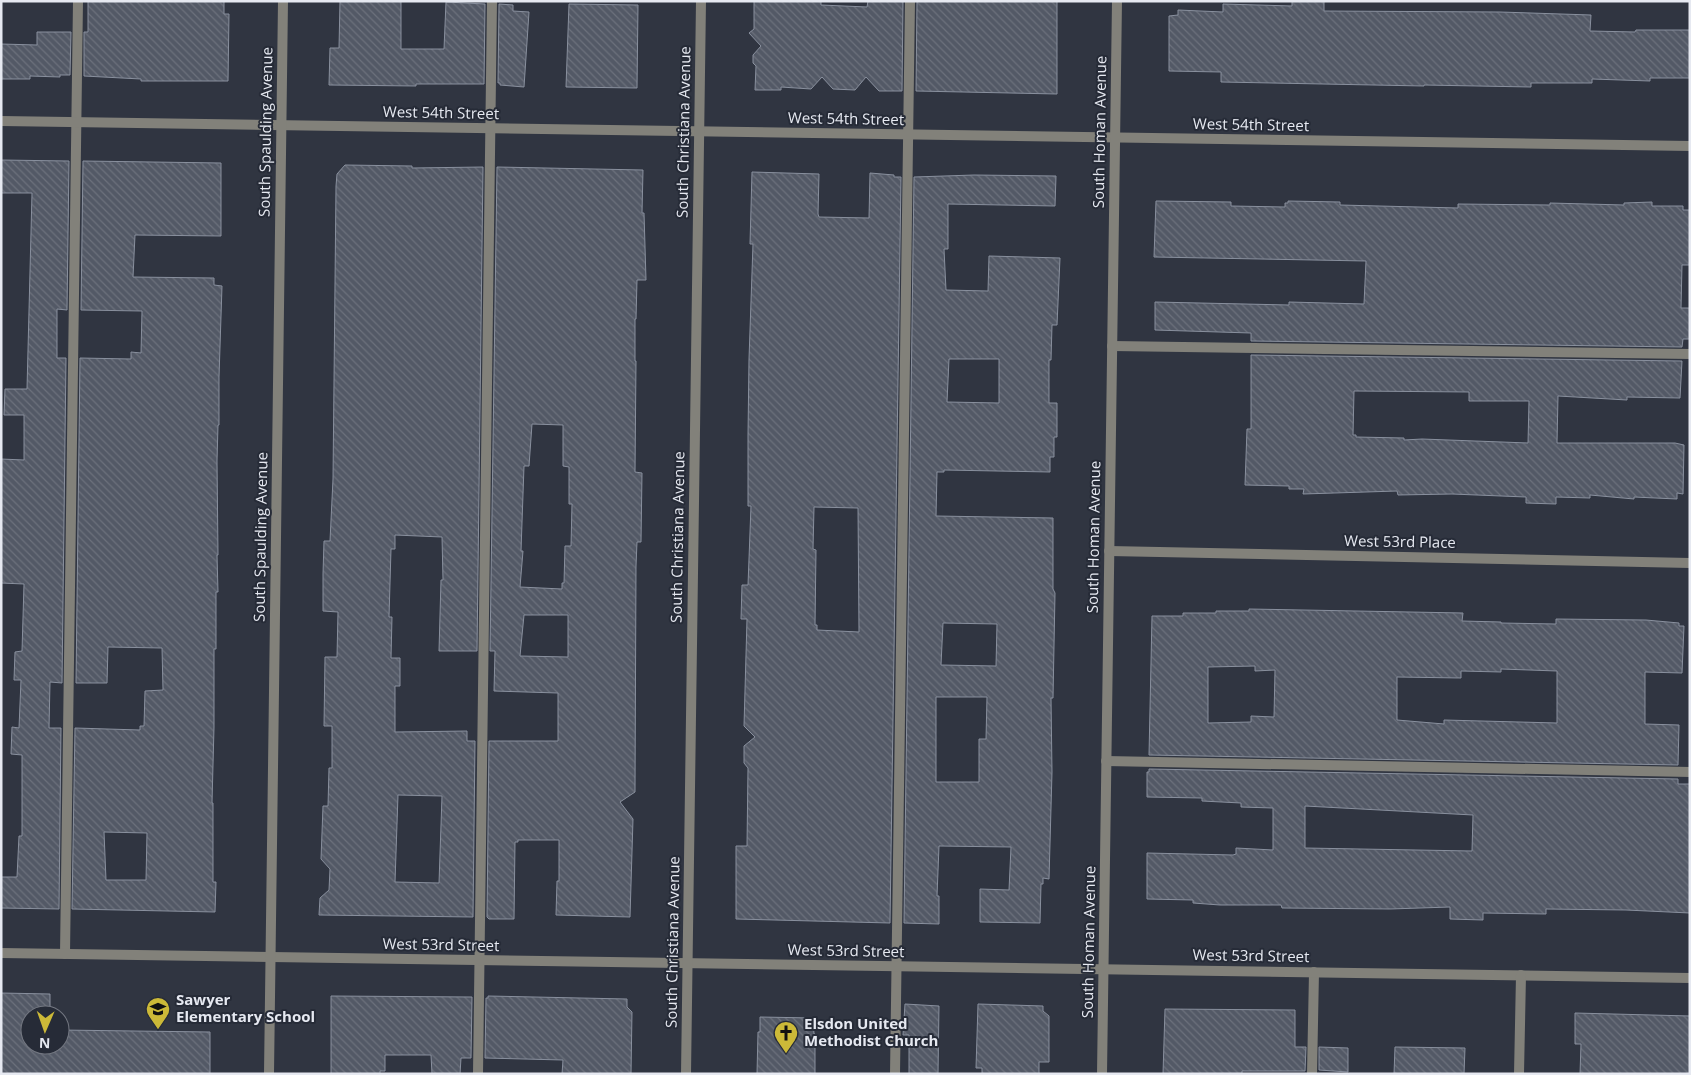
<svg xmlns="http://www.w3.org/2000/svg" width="1691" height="1075" viewBox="0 0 1691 1075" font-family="'Open Sans',sans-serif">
<defs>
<pattern id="building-back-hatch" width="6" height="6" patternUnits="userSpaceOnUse" patternTransform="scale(1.25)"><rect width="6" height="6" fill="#535966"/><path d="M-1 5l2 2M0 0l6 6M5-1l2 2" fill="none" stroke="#6c717c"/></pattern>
</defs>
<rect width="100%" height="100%" fill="#303541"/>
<!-- building -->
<g fill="url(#building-back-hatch)" stroke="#89909e" fill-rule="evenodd">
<polygon points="88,1 224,1 224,14 229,14 228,81 141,81 141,79 84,76 84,32 88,32"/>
<polygon points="340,1 401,1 401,49 444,49 446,2 485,4 484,84 416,84 416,86 329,85 330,48 339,48"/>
<polygon points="754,1 821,1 821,5 867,7 868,1 903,1 902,91 879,91 866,77 855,90 833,89 822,77 811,89 781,87 781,90 755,90 756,66 753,63 753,55 761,46 749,33 754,29"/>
<polygon points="917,1 1057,1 1057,94 916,91"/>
<polygon points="1292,1 1324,1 1324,11 1500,12 1591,15 1590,31 1635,32 1636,30 1690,30 1690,78 1650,78 1650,81 1592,79 1592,83 1531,83 1531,87 1424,85 1424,86 1221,82 1221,72 1169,71 1169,16 1178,15 1178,10 1223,12 1223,4 1292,6"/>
<polygon points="499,4 513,5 513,11 529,12 524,87 500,85 500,83 498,83"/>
<polygon points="569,4 638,5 637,88 566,87"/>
<polygon points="37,32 71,32 70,75 60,75 60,77 30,76 30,79 1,79 1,44 37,45"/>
<polygon points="1,160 69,161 67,310 57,309 57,358 66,358 62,683 50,682 49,728 61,728 59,909 1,908 1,877 17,877 19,836 22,836 22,755 11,754 12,727 19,728 21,680 14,680 15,652 22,651 24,584 1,583 1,459 24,460 24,415 4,415 5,389 27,389 32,193 1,193"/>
<path d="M83,161L221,163V236L135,235L133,277L214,278V285L222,286L219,377V425H218L217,461L218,555H217L218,592H216V649H214V727L212,803H213V882H216L215,912L72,909L75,728L140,730V726H144L145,691L163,690L162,648L108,647L107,683H76L80,358L131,359V352L141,353L142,311L81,310ZM104,832L147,833L146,880H106Z"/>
<path d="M345,165L412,166V168L483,167L477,651H439L441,580H443L442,537L395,535V549H391L389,617H392L391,658H400V686H395V732L467,731V741H475L473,917L319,915L320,898L329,890L330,869L321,859L323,806H328L329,768H332V726H324L325,657H337L338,612L323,611V574L324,541H330L333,479L336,186L337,174ZM398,795L442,796L439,883L395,882Z"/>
<path d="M497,167L643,170L642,213H644L646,280H637L636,319H635V361H636L635,472L642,473L641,542H637L636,566L635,792L620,802L633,819L630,917L556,915L557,881H559V840H518V842H515L514,919H489L487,917L489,741H558V693L494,691L495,651H490ZM532,424L563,425V466L569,467V504H572L571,546H565L564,583H562V589L520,587L523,551H521L524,466H529ZM524,615H568V657L520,656Z"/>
<path d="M752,172L819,174L818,214L819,217L869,218L870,173L894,175V177H901L890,923L736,919V846H747L748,768L744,763V746L755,737L744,726L747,619H741L742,585H748L751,506H748V435L749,359L753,244H750ZM814,507L858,508L859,632L817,630V625H815L816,550L813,549Z"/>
<path d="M974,175L1056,176L1055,206L948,204V249H944L946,290L988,291L989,256L1060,258L1057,325H1052L1051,360H1049V403H1057V437H1054V457H1050V472L944,470V472H937L936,516L1053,518V589L1055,593L1053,698H1051L1052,772L1049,879L1043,878V884H1041L1040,923L980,922V889L1009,890L1011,847L939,846L937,896H939V924L904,923L914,177ZM949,359H999V403L947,402ZM943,623L997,624L996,666L941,665ZM936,697H987L986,739H979V782H936Z"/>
<polygon points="1156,201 1231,202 1231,206 1285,207 1285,203 1288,203 1288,201 1340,202 1340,205 1458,208 1458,204 1550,205 1550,203 1624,205 1624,203 1652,202 1652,206 1683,206 1683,210 1690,210 1690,265 1682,265 1681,308 1690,308 1690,339 1683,339 1682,347 1251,341 1251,333 1155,330 1155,302 1289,305 1289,302 1364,304 1366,261 1154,257"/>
<path d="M1251,355L1682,361L1680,398L1627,397V400L1558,396L1557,443H1675L1684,445L1683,494L1677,493V499L1634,497V499L1590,495V498L1556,497V504L1526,503V497L1452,494L1398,495L1397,491L1303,494L1304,489H1289V486L1245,485L1247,429H1251ZM1354,391L1469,392V401H1529L1528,443L1422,439L1404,440V438L1356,437V435H1353Z"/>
<path d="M1249,609L1463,613L1462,621L1501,622V623L1556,624V619L1646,620L1679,623V626H1684L1682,673L1645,672V724L1679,725L1678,765L1149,755L1152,616H1183V613H1216V611H1249ZM1255,666V671L1275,670L1274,717L1251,716V722L1208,723V667ZM1501,669L1557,671V723L1444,720V724L1397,720V677L1461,678V671L1501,672Z"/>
<path d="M1149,769L1678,779V784H1690V913L1626,910L1546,909V914L1483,913V920L1450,919V907L1390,909L1282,908L1281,905H1220L1193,903V900L1147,899V853L1233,855L1236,854V848L1273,850V808L1241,807V803L1202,801V798L1147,797V772H1149ZM1305,806L1473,815L1472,851L1305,848Z"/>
<polygon points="1,993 50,994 50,1015 30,1015 30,1045 60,1045 60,1030 210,1032 210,1074 1,1074"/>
<polygon points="331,996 472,997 471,1058 461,1058 460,1074 432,1074 431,1055 385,1055 385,1071 380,1071 380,1074 331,1074"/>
<polygon points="488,996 627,999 627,1007 632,1012 631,1074 562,1074 563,1060 485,1058 486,998 488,998"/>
<polygon points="905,1004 939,1006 938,1074 909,1074 909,1035 903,1035"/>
<polygon points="978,1004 1043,1006 1043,1011 1049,1016 1049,1062 1039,1062 1039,1074 982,1074 982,1068 976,1068"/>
<polygon points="1165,1009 1295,1010 1295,1047 1306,1047 1305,1071 1242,1071 1242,1074 1163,1074"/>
<polygon points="1575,1013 1690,1016 1690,1074 1580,1074 1581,1044 1575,1044"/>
<polygon points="760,1017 813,1018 814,1034 815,1034 815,1074 757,1074 758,1032 760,1032"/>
<polygon points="1319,1047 1348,1048 1348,1072 1319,1070"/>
<polygon points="1395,1047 1465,1048 1464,1074 1394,1074"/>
</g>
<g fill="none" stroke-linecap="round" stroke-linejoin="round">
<!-- lane -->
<g stroke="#82817a" stroke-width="10">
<polyline points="1112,346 1690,354"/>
<polyline points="1106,761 1690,772"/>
<polyline points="65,954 78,1"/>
<polyline points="478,1074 492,1"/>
<polyline points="895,1074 910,1"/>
<polyline points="1312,1074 1314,972"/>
</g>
<!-- street -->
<g stroke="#82817a" stroke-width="10">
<polyline points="1,121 1690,146"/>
<polyline points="1109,551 1690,563"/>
<polyline points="1,953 1690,978"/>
<polyline points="269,1074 283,1"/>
<polyline points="686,1074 701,1"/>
<polyline points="1102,1074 1117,1"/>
<polyline points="1519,1074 1521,975"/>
</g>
</g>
<!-- icons -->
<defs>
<g id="school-pin" transform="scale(1.25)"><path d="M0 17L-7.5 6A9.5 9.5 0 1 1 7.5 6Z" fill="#ccb938" stroke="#262b37"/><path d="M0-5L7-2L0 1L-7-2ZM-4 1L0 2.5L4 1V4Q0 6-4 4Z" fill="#111"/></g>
<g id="church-pin" transform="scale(1.25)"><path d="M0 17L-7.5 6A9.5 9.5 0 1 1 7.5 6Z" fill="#ccb938" stroke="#262b37"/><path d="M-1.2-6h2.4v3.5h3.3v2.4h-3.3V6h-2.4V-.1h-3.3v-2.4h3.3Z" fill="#111"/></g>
</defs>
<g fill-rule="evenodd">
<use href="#school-pin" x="158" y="1009"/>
<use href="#church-pin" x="786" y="1033"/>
</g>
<g text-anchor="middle" stroke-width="4" stroke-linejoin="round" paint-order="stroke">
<!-- street labels -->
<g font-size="15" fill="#e6e9f1" stroke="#262b37">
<text transform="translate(441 113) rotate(1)" y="5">West 54th Street</text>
<text transform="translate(846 119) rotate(1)" y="5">West 54th Street</text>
<text transform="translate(1251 125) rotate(1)" y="5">West 54th Street</text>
<text transform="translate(266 132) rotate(-89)" y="5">South Spaulding Avenue</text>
<text transform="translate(684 132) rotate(-89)" y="5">South Christiana Avenue</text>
<text transform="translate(1100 132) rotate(-89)" y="5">South Homan Avenue</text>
<text transform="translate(261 537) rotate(-89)" y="5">South Spaulding Avenue</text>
<text transform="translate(678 537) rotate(-89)" y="5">South Christiana Avenue</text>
<text transform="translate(1094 537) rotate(-89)" y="5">South Homan Avenue</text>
<text transform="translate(1400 542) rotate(1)" y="5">West 53rd Place</text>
<text transform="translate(673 942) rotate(-89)" y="5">South Christiana Avenue</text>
<text transform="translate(1089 942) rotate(-89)" y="5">South Homan Avenue</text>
<text transform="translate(441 945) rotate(1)" y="5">West 53rd Street</text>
<text transform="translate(846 951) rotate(1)" y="5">West 53rd Street</text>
<text transform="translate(1251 956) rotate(1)" y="5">West 53rd Street</text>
</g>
<!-- poi labels -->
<g font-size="15" font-weight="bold" fill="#e6e9f1" stroke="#262b37" text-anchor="start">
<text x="176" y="1005">Sawyer<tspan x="176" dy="17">Elementary School</tspan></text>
<text x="804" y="1029">Elsdon United<tspan x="804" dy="17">Methodist Church</tspan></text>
</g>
</g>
<!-- border -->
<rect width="1691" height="1075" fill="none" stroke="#e6e9f1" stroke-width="5"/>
<!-- north arrow -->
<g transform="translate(45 1030) rotate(182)"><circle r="24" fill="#262b37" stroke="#737781"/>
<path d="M0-4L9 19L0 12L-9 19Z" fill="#ccb938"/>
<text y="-8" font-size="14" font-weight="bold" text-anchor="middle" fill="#e6e9f1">N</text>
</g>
</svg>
